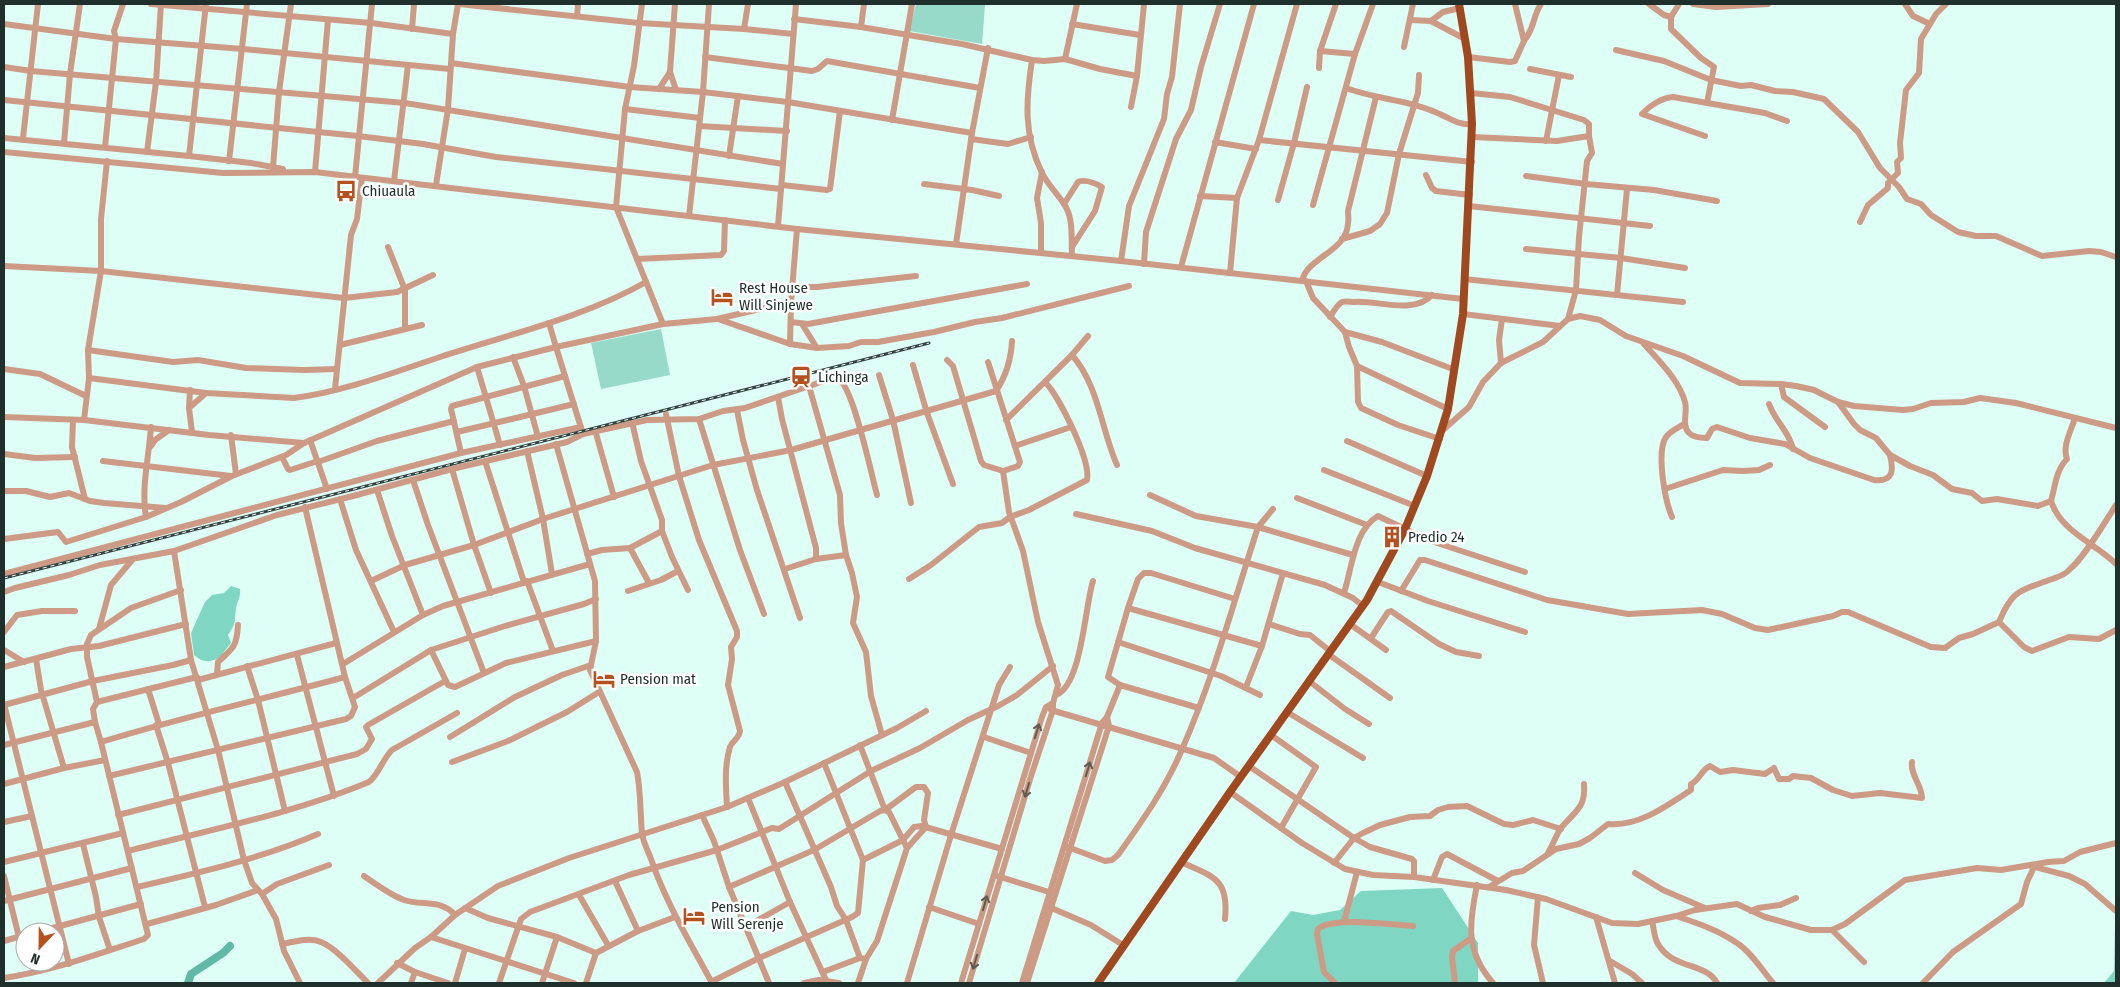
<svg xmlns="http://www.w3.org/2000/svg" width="2120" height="987" viewBox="0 0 2120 987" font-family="'Fira Sans Condensed',sans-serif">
<rect width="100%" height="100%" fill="#ddfff6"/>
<!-- green -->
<g fill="#97daca">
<polygon points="916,4 985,5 982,44 909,31"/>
<polygon points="661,329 670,375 601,389 591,343"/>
</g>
<!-- forest -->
<g fill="#7ed6c3">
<path d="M231,586L240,589C241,598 237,601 236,608C234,622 237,622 228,635L231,643L223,653V656C211,662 204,664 194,655L191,633L205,602L212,595L224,593Z"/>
<polygon points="2116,874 2116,983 2104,983 2114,971"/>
<polygon points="1442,888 1478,943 1478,983 1234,983 1291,911 1313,915 1340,910 1361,891"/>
</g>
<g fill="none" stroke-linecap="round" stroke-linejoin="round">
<!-- river -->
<polyline stroke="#60b9a6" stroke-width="8" points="188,983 191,974 223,953 230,946"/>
<!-- minor -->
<g stroke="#cd9a85" stroke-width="6">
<polyline points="151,4 371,23 453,34"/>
<polyline points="459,4 639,23 744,29 793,34"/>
<polyline points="642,4 634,66 625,109 616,207 663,324"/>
<polyline points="675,4 670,72 676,90"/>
<polyline points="1649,4 1664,15 1671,17"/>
<polyline points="1679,4 1671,17 1671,29 1701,58 1714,67 1707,103"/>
<polyline points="1693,4 1716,7 1768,4"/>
<polyline points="1905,4 1913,16 1930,24"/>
<polyline points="577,16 578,4"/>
<polyline points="794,19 861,27 962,44 1032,60 1044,61 1065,59 1100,69 1137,76"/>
<polyline points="1411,20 1431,21 1465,39"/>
<polyline points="1431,21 1443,12 1460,8"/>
<polyline points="4,24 116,39 243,49 450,69"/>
<polyline points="1072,24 1140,35"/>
<polyline points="861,27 864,4"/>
<polyline points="412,29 414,4"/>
<polyline points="744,29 748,4"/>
<path d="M1524,41C1536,26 1532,17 1541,4"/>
<polyline points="1404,47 1413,4"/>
<polyline points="1616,50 1664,61 1711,80 1741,86 1751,85 1775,91 1793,92 1824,99 1858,132 1880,168 1899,187 1907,199 1921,204 1931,215 1958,232 1976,236 1996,236 2042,256 2089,251 2101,252 2116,257"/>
<polyline points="1320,51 1355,54"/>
<polyline points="705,57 812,71 818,69 827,61 980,88"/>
<polyline points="1468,57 1510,62 1515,61 1524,41 1515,4"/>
<polyline points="1065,59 1077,4"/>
<path d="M1032,60C1026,100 1023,134 1042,173C1048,185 1057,193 1064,204C1074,218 1071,239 1072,256"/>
<polyline points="451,63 630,87 703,92 788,102 972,133"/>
<polyline points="4,67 31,71 405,103 783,164"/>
<polyline points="1319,68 1320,51 1336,4"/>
<polyline points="1530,69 1571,77"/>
<path d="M1346,88C1378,100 1413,100 1444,116C1454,121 1460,125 1472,124"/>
<polyline points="659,89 670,72"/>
<polyline points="1471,93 1510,97 1584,120 1589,124 1589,136 1557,141 1473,137"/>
<polyline points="4,100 358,136 423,144 496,157 781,189"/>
<polyline points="1131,107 1137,76 1144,4"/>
<polyline points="625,109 700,118"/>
<polyline points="892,120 912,4"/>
<polyline points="699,126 787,131"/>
<path d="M1705,136L1642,114C1650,105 1662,98 1673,97L1765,113L1787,121"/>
<polyline points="4,138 189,156 251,163 283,169"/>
<polyline points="23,138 38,4"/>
<polyline points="971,139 1008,144 1031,137"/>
<polyline points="1259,140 1472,162"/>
<polyline points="1546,141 1559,75"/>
<polyline points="1215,142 1256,149"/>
<polyline points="64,143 70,74 80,4"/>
<polyline points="105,147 116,39 114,31 123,4"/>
<polyline points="4,152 223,173 315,172 797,229 1121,261 1463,299"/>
<polyline points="147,152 156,82 161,4"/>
<polyline points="189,156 206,4"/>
<polyline points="729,156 738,96"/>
<polyline points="229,161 247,4"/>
<polyline points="273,167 279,92 291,4"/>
<polyline points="315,172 328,20"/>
<polyline points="1426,175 1432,188 1436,191 1470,195"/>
<polyline points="1526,176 1586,184 1654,190 1717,201"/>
<polyline points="355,177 372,4"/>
<polyline points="394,181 408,65"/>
<polyline points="924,184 972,190 999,196"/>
<polyline points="436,185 448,109 453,34 458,4"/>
<polyline points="782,185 827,190 830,189 840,111"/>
<polyline points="1200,196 1237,198"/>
<polyline points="1278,200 1294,143 1307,87"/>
<path d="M1064,204L1078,182C1085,179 1095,183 1102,187L1095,211L1072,247"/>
<polyline points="1313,205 1355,54 1373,4"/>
<polyline points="1469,206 1650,226"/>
<polyline points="689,216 703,92 709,4"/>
<polyline points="1860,222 1868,205 1888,188 1888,183 1898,173 1897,162 1901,158 1900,143 1906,90 1919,73 1921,39 1936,14 1946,4"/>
<polyline points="778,226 796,4"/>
<polyline points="1342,239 1370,231 1380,224 1387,213 1399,154 1418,93 1419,75"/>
<polyline points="956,244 972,133 988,48"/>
<polyline points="388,247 405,290 405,328"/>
<polyline points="1526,249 1621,258 1685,268"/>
<polyline points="1041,253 1041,223 1037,198 1042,172"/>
<polyline points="637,259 721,255 724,251 725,220"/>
<polyline points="1121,261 1129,206 1164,119 1167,94 1172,77 1180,4"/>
<polyline points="1144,264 1146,232 1176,139 1191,110 1201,67 1220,4"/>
<polyline points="4,266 101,271 344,298 397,292 433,275"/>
<polyline points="1181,267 1254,4"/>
<polyline points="1230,273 1237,198 1259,140 1297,4"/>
<polyline points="1464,279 1683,302"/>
<path d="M1302,281C1307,257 1347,252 1348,223C1349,219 1348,215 1348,211L1376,97"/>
<polyline points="1306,281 1313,298 1345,332 1349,347 1357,366 1358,402 1361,408 1398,425 1440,439"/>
<polyline points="792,287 817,287 916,276"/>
<polyline points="1617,295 1627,189"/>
<polyline points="1463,314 1560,326"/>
<path d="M1330,317C1333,312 1337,305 1342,302C1345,301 1351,302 1354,302C1378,300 1414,315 1432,295"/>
<polyline points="718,319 790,344 817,348"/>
<polyline points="1568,319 1576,290 1579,237 1587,161 1592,153 1589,136"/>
<polyline points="791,322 808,324 1027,284"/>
<polyline points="802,324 817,348 849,346 861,342 878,342 934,332 975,322 1002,318 1129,286"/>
<polyline points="1345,332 1382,342 1455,370"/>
<polyline points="790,344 791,302"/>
<path d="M1644,344C1659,361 1679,380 1685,402C1688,412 1681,425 1689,433C1693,437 1702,438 1707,438L1712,429L1717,427L1750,438L1785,444L1810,458L1874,480C1893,482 1894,471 1890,455"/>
<polyline points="340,345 422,325"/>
<polyline points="88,350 173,362 198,360 246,368 304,370 337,369"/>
<path d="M1072,355C1099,386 1101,429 1117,465"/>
<polyline points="513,357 524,386 538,437"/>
<polyline points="947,360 953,366 981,461 984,465 1003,471 1009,512 1023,551 1038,622 1058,685 1053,703 1053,710 1031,776 969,983"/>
<polyline points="988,362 1020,462 1018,466 1003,471"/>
<polyline points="1501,363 1499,340 1502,319"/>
<polyline points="913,365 927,413 953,484"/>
<polyline points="1357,366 1448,409"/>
<polyline points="477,367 500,445"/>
<polyline points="4,369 40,374 86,396"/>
<polyline points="879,375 893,420 911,503"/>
<path d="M89,378L206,393L294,398C345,391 392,373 440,357C509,334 583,318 646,282"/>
<polyline points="1781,384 1784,397 1825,427"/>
<polyline points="809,386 840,495 841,523 846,555 852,573 857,597 853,623 866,652 871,696 882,735"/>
<polyline points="335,389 351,235 357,219 362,178"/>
<polyline points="190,390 189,408 192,432"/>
<polyline points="778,397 782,419 816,548 816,559"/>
<path d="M1838,402L1854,424L1860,430L1876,438L1890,455L1910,466L1933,475L1952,489L1972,493L1982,501L1997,499L2038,506L2051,501C2061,532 2095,543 2116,564"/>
<path d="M1769,404C1776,423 1789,431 1793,449"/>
<polyline points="189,408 206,393"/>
<polyline points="737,410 743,440 757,490 800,618"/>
<path d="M666,414L679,476L699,540L737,631V637L731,647L732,659L728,685L740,731C739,739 732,741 730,747C724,766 726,788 727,807"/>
<polyline points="4,417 84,420 209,435 304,443"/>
<polyline points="699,419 740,550 764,614"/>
<polyline points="73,420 72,447 85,499"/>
<polyline points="84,420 89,378 88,350 101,271 101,219 107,161"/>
<polyline points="1006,420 1072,355 1088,336"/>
<polyline points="632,422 641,461 662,520 662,531 672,557 688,590"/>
<polyline points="595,430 614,497"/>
<polyline points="1443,430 1469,407 1483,382 1501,363 1543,342 1568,319 1580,316 1600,320 1626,336 1683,356 1740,383 1781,384 1796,386 1814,390 1838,402 1854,406 1903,410 1913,409 1931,403 1964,402 1980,398 2016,403 2116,428"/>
<polyline points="457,432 574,404"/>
<path d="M583,434L647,420L699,419L723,411L745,408L821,382C826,380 834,377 839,380C853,386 872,477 877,495"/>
<polyline points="231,435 236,474"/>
<polyline points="310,440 327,489"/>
<polyline points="1347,441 1427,476"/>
<path d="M556,444L595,581L596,641L590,670L637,772C641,792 640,813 642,833C643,842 648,851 651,859C666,903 690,942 712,983"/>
<polyline points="151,446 155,440 169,430"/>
<polyline points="1015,446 1071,427"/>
<polyline points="527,451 543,519 552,574"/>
<polyline points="461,453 451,409 452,406 565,376"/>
<polyline points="4,454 35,458 75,457"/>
<polyline points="282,457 288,469 290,470 318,461"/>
<polyline points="103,461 231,476"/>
<polyline points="485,461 524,582"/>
<polyline points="318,462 377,441 454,421"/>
<polyline points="452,469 474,545 491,593"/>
<polyline points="1324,470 1415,506"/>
<polyline points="413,480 428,525 484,673"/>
<polyline points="1665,489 1723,470 1743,471 1759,470 1770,465"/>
<polyline points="377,490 392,536 423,615"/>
<polyline points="4,491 26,491 50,497 69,493 90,501 104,503 166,508"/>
<polyline points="1150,495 1196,516 1258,527 1353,555"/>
<polyline points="1297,498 1367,525"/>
<polyline points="340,499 356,550 394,632"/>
<path d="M2051,501C2055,487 2056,470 2067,459C2062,446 2071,431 2075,418"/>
<polyline points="1076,514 1152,531 1195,548 1325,585 1353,598 1363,606"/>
<path d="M146,517C141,487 149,457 151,427"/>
<path d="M1672,517C1665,501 1656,452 1666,437C1670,431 1678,428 1684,424"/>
<polyline points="4,539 58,532 66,542 146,517 181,502 232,476 286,455 304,443 477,367 556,347 549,323"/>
<polyline points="630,548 649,583"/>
<polyline points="587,554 602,550 630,548 662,531"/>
<polyline points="785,569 816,559 846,555"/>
<polyline points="4,574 461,453 581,427"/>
<path d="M909,579L931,565L979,527L1002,523L1010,517L1029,510L1087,480C1091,460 1059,396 1045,382"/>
<path d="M371,581L405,565L474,545L543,519L713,465L791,450L996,391C1006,376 1011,360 1012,341"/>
<polyline points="527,581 553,651"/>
<polyline points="1378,582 1428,601 1525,632"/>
<polyline points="628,591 661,580 678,571"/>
<polyline points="1401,591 1420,560 1425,560 1547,600 1628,614 1702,610 1722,614 1755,628 1768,630 1833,616 1842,612 1848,612 1931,647 1945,648 1959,638 1973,634 1999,622"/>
<polyline points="4,592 15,588 69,575 100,565 174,551"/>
<path d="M1344,593C1352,568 1354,530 1378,516L1428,540L1525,572"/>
<polyline points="1128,608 1262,646"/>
<path d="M1999,622C2013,588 2021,591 2052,579C2058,577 2065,575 2069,570C2084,558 2105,522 2116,505"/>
<polyline points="1999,622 2024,647 2032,651 2069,637 2099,639 2116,630"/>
<polyline points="1269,624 1300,634 1310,635 1330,651"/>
<polyline points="1350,624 1386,650"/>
<polyline points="99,629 111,585 133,559"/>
<polyline points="4,632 17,615 42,611 75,611"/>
<polyline points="1371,638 1388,612 1391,611 1439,644 1456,652 1479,656"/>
<polyline points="1118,642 1221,676 1260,695"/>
<polyline points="4,650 24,662"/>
<polyline points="431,650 448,685 455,687 506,663 596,641"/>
<polyline points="1328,654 1390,698"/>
<polyline points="297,655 334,796"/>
<polyline points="36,659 41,690 64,768"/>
<polyline points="343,664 423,615 443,606 590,564"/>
<polyline points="247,666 258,700 285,811"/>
<polyline points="4,667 71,649 99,646 186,624"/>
<path d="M217,674L218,662C234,648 237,645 238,625"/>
<polyline points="198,680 336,643"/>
<polyline points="1309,681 1345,709 1369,724"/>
<polyline points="1246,687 1262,646 1283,573"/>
<polyline points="148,689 159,724"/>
<path d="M1056,695C1082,685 1085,605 1093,581"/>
<polyline points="353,698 431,650 505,626 584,604 596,599"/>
<polyline points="97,702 87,657 87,644 91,635 131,608 181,590"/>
<polyline points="4,704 69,964"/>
<polyline points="4,705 93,681 173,665 191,660"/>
<polyline points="1199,708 1120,685 1108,677 1128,608 1138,579 1144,573 1151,573 1235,599"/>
<polyline points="1051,710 1214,758 1241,777"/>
<polyline points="1287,712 1363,758"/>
<polyline points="95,722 93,709 97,702 197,677"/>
<polyline points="156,725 168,763 205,907"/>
<polyline points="1271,735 1316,767 1281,828"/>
<polyline points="450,737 515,697 562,675 591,665"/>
<polyline points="984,737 1031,753"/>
<path d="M101,742C182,717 264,699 345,677L305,507"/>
<path d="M4,745L95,722L101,742L148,935L144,939C98,954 52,971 4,978"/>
<polyline points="860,745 885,810 916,787 924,787 928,793 924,820 926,827 907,848"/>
<polyline points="452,762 508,741 567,712 599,692"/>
<polyline points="1249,766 1354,838 1370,847 1412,859 1414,861 1414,877"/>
<polyline points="109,776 346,719 351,716 355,707 345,677"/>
<polyline points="785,782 831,887 837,906 846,920 860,958 866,959"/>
<polyline points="4,784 64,768 105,760"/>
<polyline points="1230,792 1302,843 1345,869 1373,875 1414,877 1506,890 1546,899 1612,923 1638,924 1676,916 1695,910 1737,904 1765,917 1811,930 1832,930 1845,924 1905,880 1977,868 2001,870 2048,862 2064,861 2080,852 2116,843"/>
<polyline points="748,798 790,902 826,980"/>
<polyline points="118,815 357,754 366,749 372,739 366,727 368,725 445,681"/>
<polyline points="702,815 714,841 729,887 769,983"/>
<polyline points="4,822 32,816"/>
<polyline points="83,844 96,897 99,917 110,950"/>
<path d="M1065,846L1105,861L1112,860L1118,855C1143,820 1167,786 1183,747C1214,676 1234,601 1258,527L1273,509"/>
<path d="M128,851C208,830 292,814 369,782C379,774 382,760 392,750L457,713"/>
<path d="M1548,853C1553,845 1556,835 1561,828C1575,811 1586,808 1584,784"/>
<polyline points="4,862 123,833"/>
<path d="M1181,862C1213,877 1229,878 1225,919"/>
<polyline points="1334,863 1354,838 1363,833 1380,825 1410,817 1430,816 1438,810 1448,807 1467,806 1504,824 1513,825 1533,820 1561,829"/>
<polyline points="2031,866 2069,876 2085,884 2116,911"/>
<polyline points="1635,873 1663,890 1705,908"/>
<polyline points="4,876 25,962"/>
<path d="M364,876C377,885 390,895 404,900C422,906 442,899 455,915"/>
<polyline points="997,876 1049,892"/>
<polyline points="1433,880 1442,857 1447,854 1498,881"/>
<polyline points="615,881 638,931"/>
<path d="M1477,885C1469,924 1465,951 1493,983"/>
<path d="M137,887C198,873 260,859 318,834"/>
<polyline points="729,887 814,850 880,811 885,810 889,812 903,840 914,827 922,826 1002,849"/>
<path d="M1489,887L1512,873L1523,871L1556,849L1579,844L1590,838L1608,824C1638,827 1667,806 1691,790V784C1700,780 1701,770 1710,766L1720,772L1733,770L1765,774L1774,768L1779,779H1789L1793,776L1811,778L1833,790L1852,796L1880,793L1922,798C1922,785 1910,775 1912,762"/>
<polyline points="262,894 277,884 329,865"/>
<polyline points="579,895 608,945"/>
<polyline points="1538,897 1534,945 1543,983"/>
<polyline points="4,901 132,868"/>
<polyline points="929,907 979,924"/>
<polyline points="1049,907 1091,925 1123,945"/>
<polyline points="465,908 488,918 557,937 596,953"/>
<polyline points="1751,911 1758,908 1780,905 1796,898"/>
<path d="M1676,916C1697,923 1718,930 1737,943C1751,952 1762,970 1773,983"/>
<polyline points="1596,917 1615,983"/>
<path d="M1652,921C1654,928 1654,938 1658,944C1673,970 1706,962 1717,983"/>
<polyline points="1344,922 1357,872"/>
<polyline points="147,924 216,905 258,890"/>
<polyline points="746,927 790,902"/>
<polyline points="1832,930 1864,962"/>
<polyline points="38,932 141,904"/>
<polyline points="431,937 574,983"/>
<polyline points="4,941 25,935"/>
<path d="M282,944C293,942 309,937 321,942C336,948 356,971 368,983"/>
<polyline points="1610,961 1632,974 1642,983"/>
<polyline points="397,963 415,972 448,983"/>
<polyline points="823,972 860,958"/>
<polyline points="711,982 759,958 852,917 858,913 863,860 824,763"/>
<polyline points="300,983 284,951 276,919 262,894 252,883 244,860 218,750 191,660 174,551 277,515 353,496 452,469 567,442 583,434 556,347 663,324 717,319 791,302 797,229"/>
<polyline points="378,983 415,948 431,937 455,915 498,886 569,858 727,807 785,782 897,728 926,711"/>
<polyline points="411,983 415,972"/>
<polyline points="455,983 465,949"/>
<polyline points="499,983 521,919 530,912 629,875 717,850 772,828 779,829 871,771 920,748 968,720 998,706 1017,695 1053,666"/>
<polyline points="542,983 557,937"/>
<polyline points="586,983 596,953 638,931 675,917"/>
<polyline points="804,983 819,980 839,983"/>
<polyline points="858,983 866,959 877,941 907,848 903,840 863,860"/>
<polyline points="907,983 951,835 999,685 1010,667"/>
<polyline points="961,983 1042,717 1046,707 1053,703"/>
<polyline points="1022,983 1102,723 1107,717 1120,685"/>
<polyline points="1027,983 1109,726 1107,717"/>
<path d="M1335,983L1324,972L1317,934L1318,929C1334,916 1391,925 1413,926"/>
<polyline points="1455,983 1452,957 1453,951 1470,939"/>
<polyline points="1923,983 1953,952 2021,904 2027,882 2034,867"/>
</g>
<!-- major -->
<polyline stroke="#a04920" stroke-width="8" points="1098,983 1230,792 1367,600 1405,529 1427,476 1448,409 1463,314 1472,124 1468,57 1459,4"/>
<!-- rail casing -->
<g stroke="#32443f" stroke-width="3">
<polyline id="rail" points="4,578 929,343"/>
</g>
<!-- rail -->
<use href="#rail" stroke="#fff" stroke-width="1" stroke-dasharray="4" stroke-linecap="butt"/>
</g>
<!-- one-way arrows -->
<defs><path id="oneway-shaft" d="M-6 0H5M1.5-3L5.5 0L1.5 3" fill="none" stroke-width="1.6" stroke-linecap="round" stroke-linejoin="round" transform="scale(1.25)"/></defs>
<g stroke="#655a4f">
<use href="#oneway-shaft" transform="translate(1037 731) rotate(-73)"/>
<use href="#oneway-shaft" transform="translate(1088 769) rotate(-73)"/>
<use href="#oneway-shaft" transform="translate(1027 790) rotate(107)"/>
<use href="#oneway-shaft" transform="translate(985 903) rotate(-74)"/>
<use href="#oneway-shaft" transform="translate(975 962) rotate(107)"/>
</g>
<!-- icons -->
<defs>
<g id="bus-bare" transform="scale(1.725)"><path d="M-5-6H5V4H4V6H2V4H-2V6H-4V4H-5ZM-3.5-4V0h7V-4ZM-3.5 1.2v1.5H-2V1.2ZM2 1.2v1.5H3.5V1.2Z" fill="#b5501f" stroke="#fff" stroke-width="2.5" paint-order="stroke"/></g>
<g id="hotel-bare" transform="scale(1.725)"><path d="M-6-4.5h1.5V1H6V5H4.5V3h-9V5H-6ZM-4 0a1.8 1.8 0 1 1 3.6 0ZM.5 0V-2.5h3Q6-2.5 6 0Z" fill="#b5501f" stroke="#fff" stroke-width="2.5" paint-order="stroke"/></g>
<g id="station-bare" transform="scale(1.725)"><path d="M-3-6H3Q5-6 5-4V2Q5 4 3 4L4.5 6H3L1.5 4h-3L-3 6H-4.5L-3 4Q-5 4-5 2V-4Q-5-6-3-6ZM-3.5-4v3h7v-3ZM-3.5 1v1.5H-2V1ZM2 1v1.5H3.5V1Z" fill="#b5501f" stroke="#fff" stroke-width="2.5" paint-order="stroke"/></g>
<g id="building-bare" transform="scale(1.725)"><path d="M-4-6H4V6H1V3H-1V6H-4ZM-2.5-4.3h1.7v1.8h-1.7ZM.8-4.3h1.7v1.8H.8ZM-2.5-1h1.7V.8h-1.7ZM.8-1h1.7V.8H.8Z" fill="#b5501f" stroke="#fff" stroke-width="2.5" paint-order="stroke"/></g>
</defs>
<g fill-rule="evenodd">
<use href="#bus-bare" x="346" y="191"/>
<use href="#hotel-bare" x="722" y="297"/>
<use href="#station-bare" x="801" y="377"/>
<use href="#building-bare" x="1392" y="537"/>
<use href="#hotel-bare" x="604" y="679"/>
<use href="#hotel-bare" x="694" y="916"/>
</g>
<g text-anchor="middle" stroke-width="5" stroke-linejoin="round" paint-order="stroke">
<!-- poi labels -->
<g font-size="15" fill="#1f2f2b" stroke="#fff" text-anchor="start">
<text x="362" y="196">Chiuaula</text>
<text x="739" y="293">Rest House<tspan x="739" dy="17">Will Sinjewe</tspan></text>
<text x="818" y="382">Lichinga</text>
<text x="1408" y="542">Predio 24</text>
<text x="620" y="684">Pension mat</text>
<text x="711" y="912">Pension<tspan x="711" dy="17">Will Serenje</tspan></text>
</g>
</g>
<!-- border -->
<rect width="2120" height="987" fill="none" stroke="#1f2f2b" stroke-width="10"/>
<!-- north arrow -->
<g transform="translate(40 947) rotate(202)"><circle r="24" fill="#ffffff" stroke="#a5acaa"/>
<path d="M0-4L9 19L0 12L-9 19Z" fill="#b5501f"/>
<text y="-8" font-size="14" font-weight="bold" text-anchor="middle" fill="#1f2f2b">N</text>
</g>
</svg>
